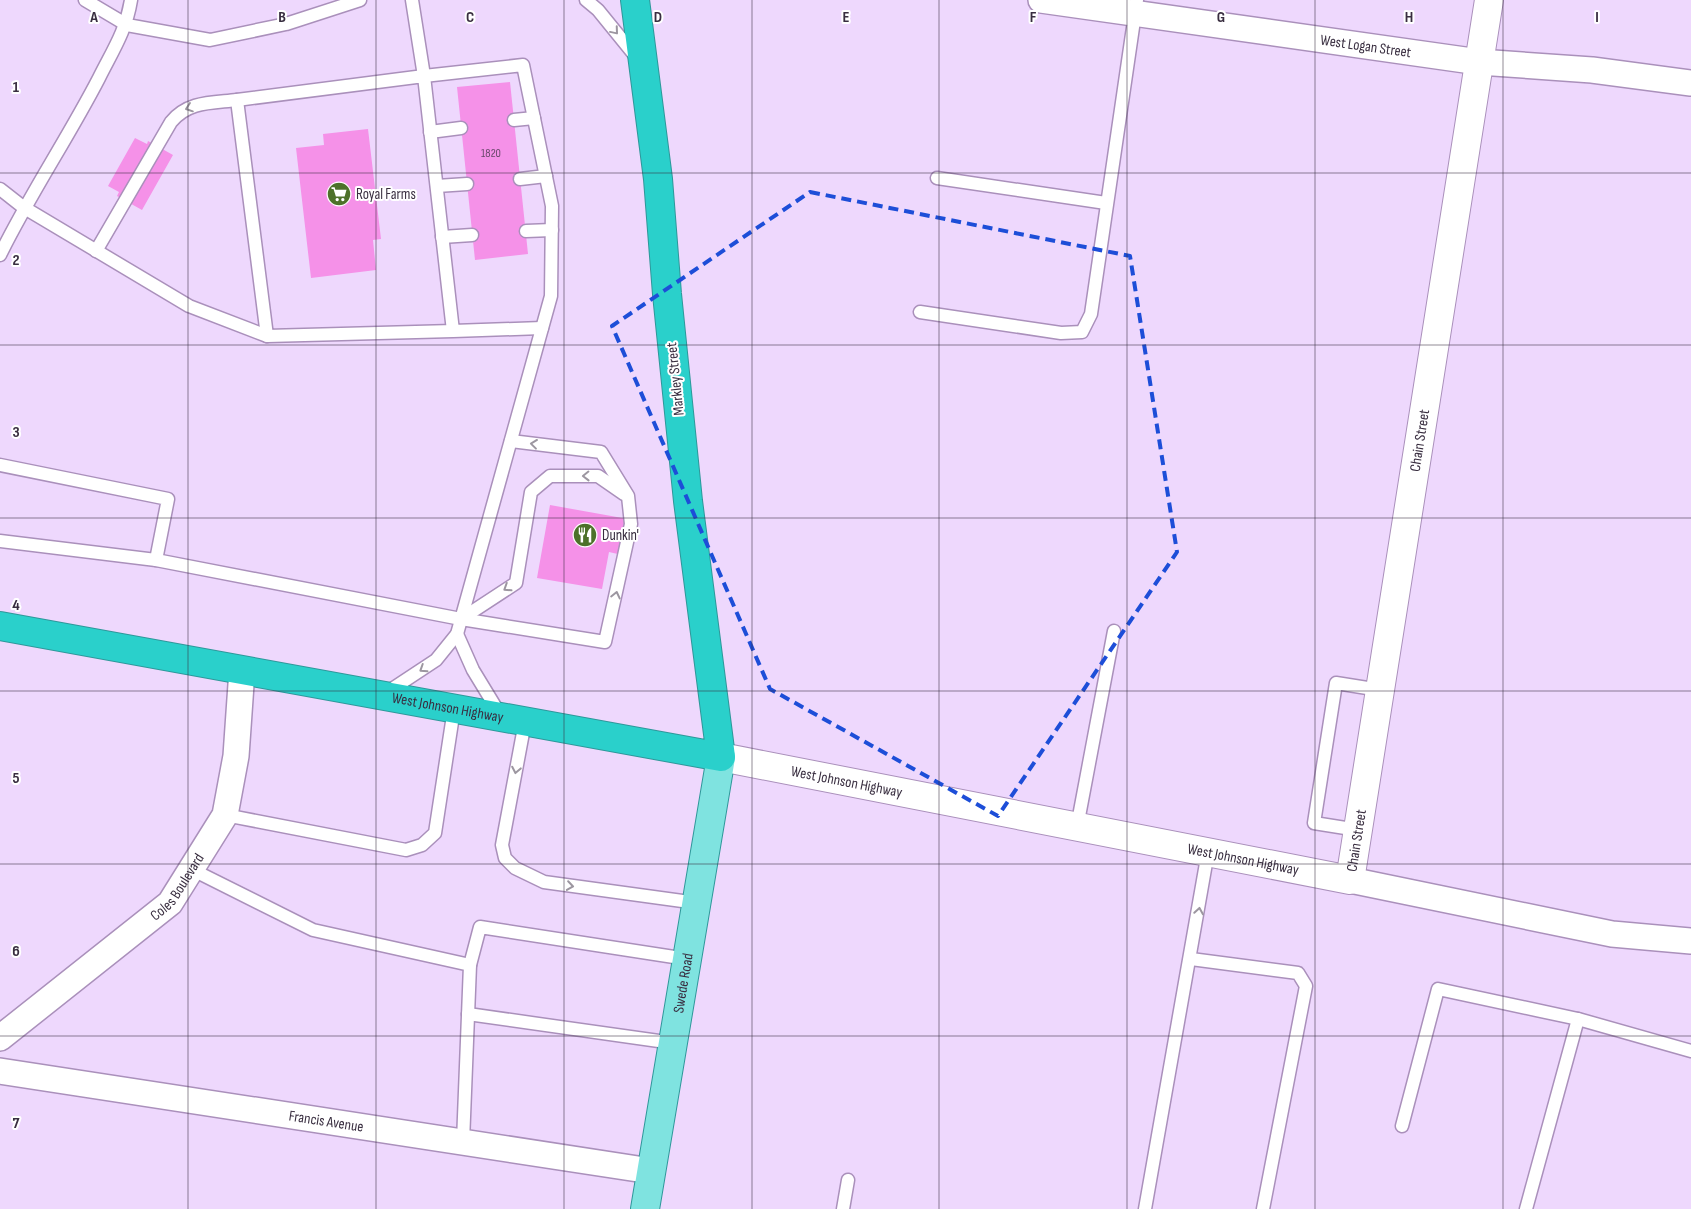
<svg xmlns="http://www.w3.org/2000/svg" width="1691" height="1209" viewBox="0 0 1691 1209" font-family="'Sofia Sans Condensed',sans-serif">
<rect width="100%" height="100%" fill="#eed8fd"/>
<!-- building -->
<g fill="#f591e8">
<polygon points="510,82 528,254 475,260 457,87"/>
<polygon points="368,129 381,239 373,240 376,270 311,278 296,148 324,145 323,134"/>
<polygon points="135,138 147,144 148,141 173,155 142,210 117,196 119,192 108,186"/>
<polygon points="550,505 628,519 622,555 609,552 602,589 537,578"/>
</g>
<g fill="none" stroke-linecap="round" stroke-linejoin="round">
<!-- lane casing -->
<g stroke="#aa90bb" stroke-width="15">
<g id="lane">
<polyline points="85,0 127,25 210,40 286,24 360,0"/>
<polyline points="586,0 598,10 637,58"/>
<polyline points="514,120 534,118"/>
<polyline points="430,132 461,128"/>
<polyline points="937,178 1106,203"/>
<polyline points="520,179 546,176"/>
<polyline points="437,186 467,184"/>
<polyline points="0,189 23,207 189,306 267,336"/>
<polyline points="526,231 552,230"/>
<polyline points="442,237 472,235"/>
<path d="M96,251L171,122C188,101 212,103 237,100"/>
<path d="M0,255C30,194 68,138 99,78C113,50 126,31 131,0"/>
<polyline points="920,312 1061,333 1082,332 1091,314 1137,0"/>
<polyline points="453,331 267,336 237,100 424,76 453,331 542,328"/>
<polyline points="0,465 168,499 156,560"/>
<polyline points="0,541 156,560 461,619 605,642 631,524 628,496 601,452 511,441"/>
<polyline points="461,619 516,583 531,492 550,476 598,476 624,494"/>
<polyline points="457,634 473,670 501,716"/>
<polyline points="386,693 436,660 457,634 551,296 552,206 523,65 424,76 412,0"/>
<polyline points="525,722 502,845 505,858 515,868 544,882 697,903"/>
<polyline points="225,815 406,850 422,845 435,833 454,709"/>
<polyline points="1077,827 1114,631"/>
<polyline points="1358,830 1314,823 1336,683 1380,690"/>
<polyline points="191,869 313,930 470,965 463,1142"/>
<polyline points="1191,959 1298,973 1306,986 1263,1209"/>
<polyline points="470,965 480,927 687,959"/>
<polyline points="468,1014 673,1043"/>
<polyline points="1578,1019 1691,1051"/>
<polyline points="1402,1126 1438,989 1578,1019 1526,1209"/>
<polyline points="843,1209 848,1180"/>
<polyline points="1145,1209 1208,852"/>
</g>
</g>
<!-- street casing -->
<g stroke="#aa90bb" stroke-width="28">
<g id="street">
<path id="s1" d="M1041,0L1479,62L1592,70L1691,83"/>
<polyline points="1350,880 1612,934 1691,941"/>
<path id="s2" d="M0,1038L170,903L225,815L236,756L242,670"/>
<path id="s3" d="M0,1071L651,1171"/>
</g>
</g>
<!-- secondary casing -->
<g stroke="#aa90bb" stroke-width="30">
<g id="secondary">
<path id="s4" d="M721,757L1350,880L1489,0"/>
</g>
</g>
<!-- primary casing -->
<g stroke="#2f979a" stroke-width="30">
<g id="primary">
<path id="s5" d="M645,1209L721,757"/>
</g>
</g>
<!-- highway casing -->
<g stroke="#2f979a" stroke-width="30">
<g id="highway">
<path id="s6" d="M0,626L721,757L688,501L667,294L658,179L635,0"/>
</g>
</g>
<!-- lane -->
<use href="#lane" stroke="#fff" stroke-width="12"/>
<!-- street -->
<use href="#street" stroke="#fff" stroke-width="25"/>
<!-- secondary -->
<use href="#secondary" stroke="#fff" stroke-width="28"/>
<!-- primary -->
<use href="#primary" stroke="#7fe3e0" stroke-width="28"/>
<!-- highway -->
<use href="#highway" stroke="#2ad0cb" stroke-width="28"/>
</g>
<!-- one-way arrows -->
<defs><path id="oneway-chevron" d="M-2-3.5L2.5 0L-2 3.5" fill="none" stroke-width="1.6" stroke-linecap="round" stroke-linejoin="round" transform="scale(1.25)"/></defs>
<g stroke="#9c96a0">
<use href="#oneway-chevron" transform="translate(615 31) rotate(50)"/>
<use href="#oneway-chevron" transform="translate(189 108) rotate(161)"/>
<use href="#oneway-chevron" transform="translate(534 444) rotate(-173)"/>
<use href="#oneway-chevron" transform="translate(586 476) rotate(179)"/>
<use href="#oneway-chevron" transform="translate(507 588) rotate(147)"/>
<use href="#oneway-chevron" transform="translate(616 595) rotate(-77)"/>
<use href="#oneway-chevron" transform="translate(423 669) rotate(147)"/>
<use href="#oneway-chevron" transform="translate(516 770) rotate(101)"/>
<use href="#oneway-chevron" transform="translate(570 886) rotate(8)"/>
<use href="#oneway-chevron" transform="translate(1199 911) rotate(-81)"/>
</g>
<!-- marked area -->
<path fill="none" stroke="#1d4ed8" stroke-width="4" stroke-dasharray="10 6" stroke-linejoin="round" d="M810,192L1130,256L1177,552L998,816L770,689L612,326Z"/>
<!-- grid -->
<path fill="none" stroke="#392e40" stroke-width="1" stroke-opacity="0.55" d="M188,0V1209M376,0V1209M564,0V1209M752,0V1209M939,0V1209M1127,0V1209M1315,0V1209M1503,0V1209M0,173H1691M0,345H1691M0,518H1691M0,691H1691M0,864H1691M0,1036H1691"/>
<!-- icons -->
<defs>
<g id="supermarket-disc" transform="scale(1.25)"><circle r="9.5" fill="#4d712a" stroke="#fff"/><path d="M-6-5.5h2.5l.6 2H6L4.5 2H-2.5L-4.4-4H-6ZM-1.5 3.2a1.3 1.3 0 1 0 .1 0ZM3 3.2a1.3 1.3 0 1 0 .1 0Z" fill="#fff"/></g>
<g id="restaurant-disc" transform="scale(1.25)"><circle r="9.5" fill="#4d712a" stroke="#fff"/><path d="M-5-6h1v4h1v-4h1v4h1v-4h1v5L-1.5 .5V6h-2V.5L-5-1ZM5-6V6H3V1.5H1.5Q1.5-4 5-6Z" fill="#fff"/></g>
</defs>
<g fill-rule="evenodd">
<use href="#supermarket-disc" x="339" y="194"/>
<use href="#restaurant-disc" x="585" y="535"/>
</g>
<g text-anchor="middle" stroke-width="4" stroke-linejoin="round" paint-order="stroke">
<!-- number labels -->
<g font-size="12" fill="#68476a">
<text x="491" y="157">1820</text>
</g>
<!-- street labels -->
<g font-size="15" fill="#392e40" stroke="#fff">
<text dy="5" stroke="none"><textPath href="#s1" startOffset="328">West Logan Street</textPath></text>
<text transform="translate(675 379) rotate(-96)" y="5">Markley Street</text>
<text dy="5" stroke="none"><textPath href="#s4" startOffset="1086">Chain Street</textPath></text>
<text dy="5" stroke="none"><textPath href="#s6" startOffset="455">West Johnson Highway</textPath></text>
<text dy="5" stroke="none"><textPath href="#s4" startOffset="128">West Johnson Highway</textPath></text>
<text dy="5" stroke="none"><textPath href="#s4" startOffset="681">Chain Street</textPath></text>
<text dy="5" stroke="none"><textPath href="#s4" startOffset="532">West Johnson Highway</textPath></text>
<text dy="5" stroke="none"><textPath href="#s2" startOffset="234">Coles Boulevard</textPath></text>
<text dy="5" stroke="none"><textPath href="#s5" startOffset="229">Swede Road</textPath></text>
<text dy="5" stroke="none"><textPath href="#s3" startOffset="330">Francis Avenue</textPath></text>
</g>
<!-- poi labels -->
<g font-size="15" fill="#392e40" stroke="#fff" text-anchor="start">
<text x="356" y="199">Royal Farms</text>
<text x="602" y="540">Dunkin'</text>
</g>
</g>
<g font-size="16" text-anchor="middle" font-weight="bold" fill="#392e40" stroke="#fff" stroke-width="4" stroke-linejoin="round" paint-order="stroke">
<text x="94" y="22">A</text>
<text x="282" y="22">B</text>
<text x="470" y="22">C</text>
<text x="658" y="22">D</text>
<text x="846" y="22">E</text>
<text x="1033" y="22">F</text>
<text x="1221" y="22">G</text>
<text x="1409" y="22">H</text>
<text x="1597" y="22">I</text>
<text x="16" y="92">1</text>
<text x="16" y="265">2</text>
<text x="16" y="437">3</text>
<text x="16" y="610">4</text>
<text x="16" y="783">5</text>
<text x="16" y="956">6</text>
<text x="16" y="1128">7</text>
</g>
</svg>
